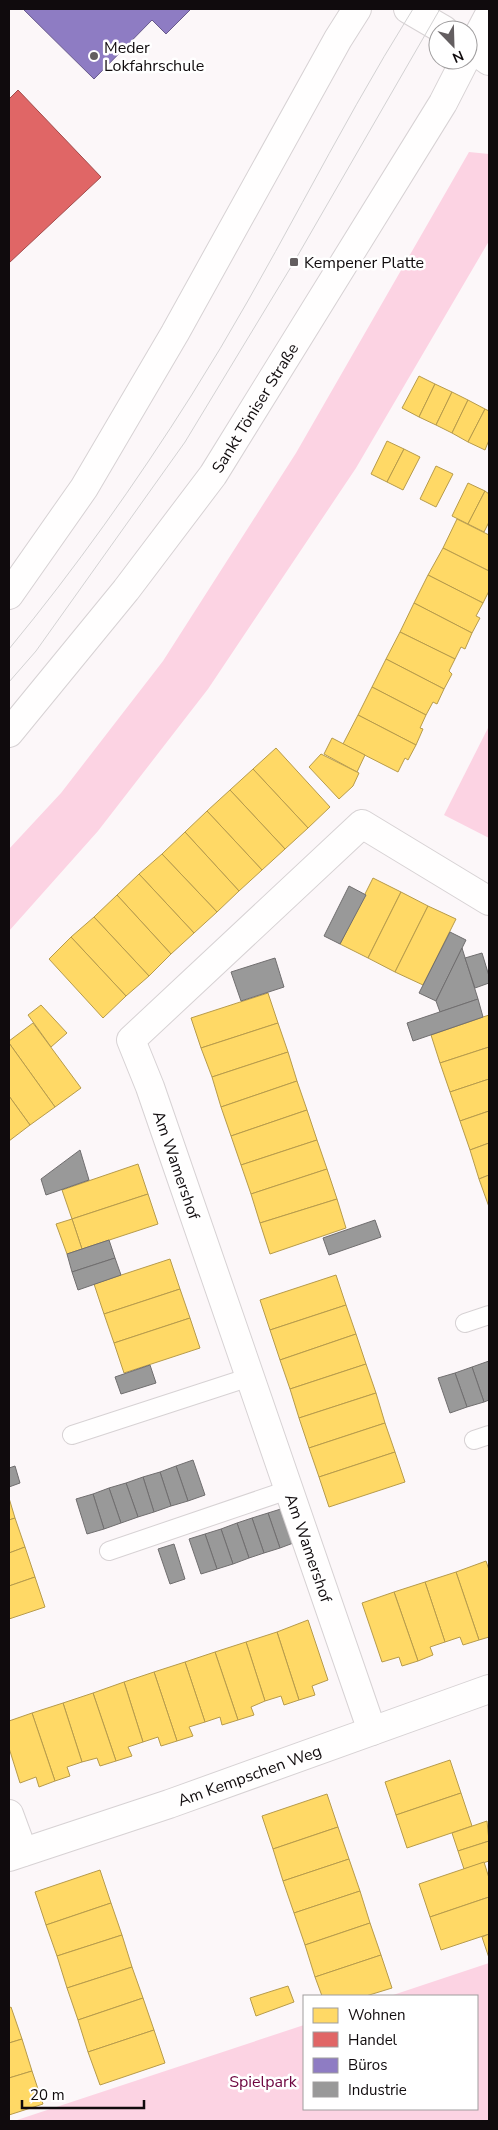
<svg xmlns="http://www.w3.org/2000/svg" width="498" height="2130" viewBox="0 0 498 2130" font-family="'Nunito Sans',sans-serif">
<rect width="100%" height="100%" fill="#fcf7f9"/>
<!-- green -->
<g fill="#fcd3e3">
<polygon points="469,152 489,154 489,241 356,468 208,689 98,831 9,931 9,849 61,793 163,661 296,453"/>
<polygon points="489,726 489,838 444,815"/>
<polygon points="489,1963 489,2121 14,2121 304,2025 304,2109 477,2109 477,1996 390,1996"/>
</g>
<!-- homes -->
<g fill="#ffd966" stroke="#b79b4b">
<polygon points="419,376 435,384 419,417 402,408"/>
<polygon points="435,384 452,392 436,425 419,417"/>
<polygon points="452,392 468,400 452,433 436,425"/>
<polygon points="468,400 485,409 468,442 452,433"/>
<polygon points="485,409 489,411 489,440 485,450 468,442"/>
<polygon points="387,441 404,449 387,482 371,474"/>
<polygon points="404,449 420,457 403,490 387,482"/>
<polygon points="436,466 453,474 436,507 420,499"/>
<polygon points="468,483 485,491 468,524 452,516"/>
<polygon points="485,491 489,494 489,522 484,532 468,524"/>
<polygon points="457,519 489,535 489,571 443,548"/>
<polygon points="443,548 489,571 489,591 483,603 428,575"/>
<polygon points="428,575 483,603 476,616 480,618 472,633 414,603"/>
<polygon points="414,603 472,633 465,649 461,647 455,659 400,632"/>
<polygon points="400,632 455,659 449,671 452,674 444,689 386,659"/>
<polygon points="386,659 444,689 437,704 433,702 426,715 372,687"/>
<polygon points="372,687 426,715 420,728 423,729 416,745 358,715"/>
<polygon points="358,715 416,745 408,760 405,758 398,772 343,744"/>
<polygon points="332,738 365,755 357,772 324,754"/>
<polygon points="276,748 330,807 308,828 253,769"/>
<polygon points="321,754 359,773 353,786 339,799 309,767"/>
<polygon points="253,769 308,828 285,849 230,790"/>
<polygon points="230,790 285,849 262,870 207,811"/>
<polygon points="207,811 262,870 239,891 185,832"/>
<polygon points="185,832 239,891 217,912 162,854"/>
<polygon points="162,854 217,912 194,933 139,874"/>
<polygon points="139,874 194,933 171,954 117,895"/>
<polygon points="373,878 401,892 368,958 340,944"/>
<polygon points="401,892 428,906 395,972 368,958"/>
<polygon points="117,895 171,954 149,976 94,917"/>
<polygon points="428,906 456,919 423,985 395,972"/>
<polygon points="94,917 149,976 126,996 71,937"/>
<polygon points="71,937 126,996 103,1018 49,959"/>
<polygon points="268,993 278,1023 201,1048 191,1018"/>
<polygon points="41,1005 67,1033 51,1047 28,1015"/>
<polygon points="489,1015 489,1047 440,1063 431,1035"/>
<polygon points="33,1023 81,1088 55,1107 9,1043 9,1041"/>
<polygon points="278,1023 288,1052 212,1077 201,1048"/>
<polygon points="9,1043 55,1107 30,1125 9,1096"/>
<polygon points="489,1047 489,1079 450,1092 440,1063"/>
<polygon points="288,1052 297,1081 221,1107 212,1077"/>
<polygon points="489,1079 489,1111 460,1121 450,1092"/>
<polygon points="297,1081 307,1110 231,1136 221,1107"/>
<polygon points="9,1096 30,1125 9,1141"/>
<polygon points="307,1110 317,1140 241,1165 231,1136"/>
<polygon points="489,1111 489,1143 470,1150 460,1121"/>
<polygon points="317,1140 327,1169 251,1194 241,1165"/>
<polygon points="489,1143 489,1175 479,1179 470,1150"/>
<polygon points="138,1164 148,1194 72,1219 62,1190"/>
<polygon points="327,1169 337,1199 260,1223 251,1194"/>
<polygon points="489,1175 489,1207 479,1179"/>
<polygon points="148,1194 158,1224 82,1249 72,1219"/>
<polygon points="337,1199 346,1228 270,1254 260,1223"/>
<polygon points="72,1219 82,1249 67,1254 56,1224"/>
<polygon points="170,1259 180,1289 104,1314 94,1284"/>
<polygon points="336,1275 346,1305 270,1330 260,1300"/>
<polygon points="180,1289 190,1318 114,1343 104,1314"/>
<polygon points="346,1305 356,1334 280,1360 270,1330"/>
<polygon points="190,1318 200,1348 124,1373 114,1343"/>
<polygon points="356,1334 366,1364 290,1389 280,1360"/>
<polygon points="366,1364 376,1393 299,1418 290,1389"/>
<polygon points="376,1393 385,1423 309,1448 299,1418"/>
<polygon points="385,1423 395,1452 319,1477 309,1448"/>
<polygon points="395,1452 405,1482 329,1507 319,1477"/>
<polygon points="9,1498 15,1518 9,1520"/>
<polygon points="15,1518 25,1547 9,1553 9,1520"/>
<polygon points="25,1547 35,1577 9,1586 9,1553"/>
<polygon points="486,1561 489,1570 489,1637 479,1640 456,1572"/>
<polygon points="456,1572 479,1640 463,1645 460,1637 445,1642 425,1582"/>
<polygon points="35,1577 45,1607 9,1619 9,1586"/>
<polygon points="425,1582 445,1642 430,1647 433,1655 418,1661 394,1592"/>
<polygon points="394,1592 418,1661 402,1666 399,1657 382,1662 362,1603"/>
<polygon points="308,1620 328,1680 312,1686 315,1695 299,1700 277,1632"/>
<polygon points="277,1632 299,1700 284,1705 281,1696 265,1701 246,1642"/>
<polygon points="246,1642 265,1701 251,1707 254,1715 238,1720 215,1652"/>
<polygon points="215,1652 238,1720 222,1725 220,1717 205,1722 185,1662"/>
<polygon points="185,1662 205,1722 189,1727 193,1736 177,1741 154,1672"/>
<polygon points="154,1672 177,1741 161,1746 158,1737 143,1742 124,1682"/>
<polygon points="124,1682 143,1742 128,1747 132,1756 116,1761 93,1693"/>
<polygon points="93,1693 116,1761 100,1766 97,1758 82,1762 63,1703"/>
<polygon points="63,1703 82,1762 67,1767 70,1776 55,1781 32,1713"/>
<polygon points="32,1713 55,1781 39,1787 36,1777 20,1783 9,1748 9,1721"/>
<polygon points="450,1760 461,1793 396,1815 385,1782"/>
<polygon points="461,1793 472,1826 407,1848 396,1815"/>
<polygon points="327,1794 338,1827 273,1849 262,1816"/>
<polygon points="487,1821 489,1841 458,1851 452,1833"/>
<polygon points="338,1827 349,1859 283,1881 273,1849"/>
<polygon points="489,1841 489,1861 464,1869 458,1851"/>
<polygon points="349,1859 360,1891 294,1913 283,1881"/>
<polygon points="484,1862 489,1878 489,1897 430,1917 419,1884"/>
<polygon points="100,1870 111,1903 46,1925 35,1892"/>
<polygon points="360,1891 370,1923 305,1945 294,1913"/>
<polygon points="489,1897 489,1934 441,1950 430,1917"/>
<polygon points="111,1903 122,1935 57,1956 46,1925"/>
<polygon points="370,1923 381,1955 315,1977 305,1945"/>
<polygon points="489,1934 489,1958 482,1937"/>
<polygon points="122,1935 132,1967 67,1988 57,1956"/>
<polygon points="381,1955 392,1988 366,1996 322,1996 315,1977"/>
<polygon points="132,1967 143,1998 78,2020 67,1988"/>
<polygon points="288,1986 294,2002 256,2016 250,1998"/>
<polygon points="143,1998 154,2030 88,2052 78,2020"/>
<polygon points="11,2007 22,2039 9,2043 9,2008"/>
<polygon points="154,2030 165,2063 100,2085 88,2052"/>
<polygon points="22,2039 32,2071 9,2078 9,2043"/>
<polygon points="32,2071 43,2104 9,2115 9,2078"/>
</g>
<!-- shops -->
<polygon fill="#e06666" stroke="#a24b4b" points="18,90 101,177 9,263 9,99"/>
<!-- offices -->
<polygon fill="#8e7cc3" stroke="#685a8c" points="23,9 191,9 166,34 152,20 94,79"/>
<!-- industry -->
<g fill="#999" stroke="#706e6f">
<polygon points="349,886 366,895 340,944 324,936"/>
<polygon points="450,932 466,940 436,1001 419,993"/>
<polygon points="462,948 478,999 440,1012 436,1001"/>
<polygon points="482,953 489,976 489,983 475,988 465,958"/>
<polygon points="275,958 284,987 241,1001 231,972"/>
<polygon points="478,999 483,1017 413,1041 407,1023"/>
<polygon points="80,1150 89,1180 46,1195 41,1179"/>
<polygon points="375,1220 381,1237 329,1255 323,1238"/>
<polygon points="109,1240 115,1258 72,1272 67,1254"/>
<polygon points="115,1258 121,1275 78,1290 72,1272"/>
<polygon points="489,1361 489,1400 484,1402 472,1367"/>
<polygon points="150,1365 156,1383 121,1394 115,1377"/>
<polygon points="472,1367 484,1402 467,1407 455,1373"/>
<polygon points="455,1373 467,1407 450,1413 438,1378"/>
<polygon points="193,1460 205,1495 188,1501 176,1466"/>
<polygon points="15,1466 20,1483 9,1487 9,1468"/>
<polygon points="176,1466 188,1501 171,1506 160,1472"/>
<polygon points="160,1472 171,1506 154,1512 143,1477"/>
<polygon points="143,1477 154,1512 138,1517 126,1483"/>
<polygon points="126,1483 138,1517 121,1523 109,1488"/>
<polygon points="109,1488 121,1523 104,1529 93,1494"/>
<polygon points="93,1494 104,1529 87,1534 76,1499"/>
<polygon points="284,1508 296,1542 280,1548 268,1513"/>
<polygon points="268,1513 280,1548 264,1553 252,1518"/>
<polygon points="252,1518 264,1553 249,1558 237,1523"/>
<polygon points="237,1523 249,1558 233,1564 221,1529"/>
<polygon points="221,1529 233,1564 217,1569 205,1534"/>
<polygon points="205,1534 217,1569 201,1574 189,1539"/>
<polygon points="174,1544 185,1579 170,1584 158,1549"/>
</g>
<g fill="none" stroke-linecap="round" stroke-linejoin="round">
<!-- service casing -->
<g stroke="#d7d2d4" stroke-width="20">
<g id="service">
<polyline points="465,1323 489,1315"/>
<polyline points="72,1435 250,1377"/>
<polyline points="474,1440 489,1435"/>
<polyline points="109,1551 288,1490"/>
</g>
</g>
<!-- minor casing -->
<g stroke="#d7d2d4" stroke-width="30">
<g id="minor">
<polyline points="408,9 444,30"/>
<polyline points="468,46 489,61"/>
<polyline points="372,1731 150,1087 131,1040 362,824 489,901"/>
<polyline points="9,1814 23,1852"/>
<path id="s1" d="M9,1857L169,1804L489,1689"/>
</g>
</g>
<!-- secondary casing -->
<g stroke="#d7d2d4" stroke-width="30">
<g id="secondary">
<polyline points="468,55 489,15"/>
<polyline points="9,595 84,488 175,333 338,39 357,9"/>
<path id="s2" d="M9,733L126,590L213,475L443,103L465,60"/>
</g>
</g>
<!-- service -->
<use href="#service" stroke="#fffefe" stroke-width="18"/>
<!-- minor -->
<use href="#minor" stroke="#fffefe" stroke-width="28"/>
<!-- secondary -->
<use href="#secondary" stroke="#fffefe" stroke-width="28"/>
<!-- tram -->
<g stroke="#d3d2d3" stroke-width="1">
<path d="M9,649C75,569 136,483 191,396C271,270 334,135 413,9"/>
<polyline points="9,682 36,651 185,442 294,262 440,9"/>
</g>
</g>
<!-- markers -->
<g fill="#635e60" stroke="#fff" stroke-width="2">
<circle cx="94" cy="56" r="5"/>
<rect x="289" y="257" width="10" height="10" rx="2.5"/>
</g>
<g text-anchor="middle" stroke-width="5" stroke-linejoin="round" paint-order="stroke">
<!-- poi labels -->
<g font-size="16" fill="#100b0d" stroke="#fff" text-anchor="start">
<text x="104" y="53">Meder<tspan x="104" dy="18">Lokfahrschule</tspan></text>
<text x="304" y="268">Kempener Platte</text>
</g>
<!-- street labels -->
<g font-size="16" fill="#100b0d" stroke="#fff">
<text dy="6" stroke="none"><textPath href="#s2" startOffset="408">Sankt Töniser Straße</textPath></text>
<text transform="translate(177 1165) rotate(71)" y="6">Am Wamershof</text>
<text transform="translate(309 1548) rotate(71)" y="6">Am Wamershof</text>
<text dy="6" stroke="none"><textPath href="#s1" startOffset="254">Am Kempschen Weg</textPath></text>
</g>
<!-- park labels -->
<g font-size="16" fill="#6d053f" stroke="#fff">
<text x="263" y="2087">Spielpark</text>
</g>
</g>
<!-- border -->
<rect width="498" height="2130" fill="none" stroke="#100b0d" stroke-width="20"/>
<!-- legend -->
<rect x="303" y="1995" width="175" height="115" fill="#ffffff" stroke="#9f9d9e"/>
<rect x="313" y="2008" width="25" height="15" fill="#ffd966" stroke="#9f9d9e"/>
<text x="348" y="2020" font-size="15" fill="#100b0d">Wohnen</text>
<rect x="313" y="2032" width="25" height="15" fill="#e06666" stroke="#9f9d9e"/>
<text x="348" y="2045" font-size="15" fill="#100b0d">Handel</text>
<rect x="313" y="2058" width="25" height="15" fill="#8e7cc3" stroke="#9f9d9e"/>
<text x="348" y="2070" font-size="15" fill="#100b0d">Büros</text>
<rect x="313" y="2082" width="25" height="15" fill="#999999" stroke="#9f9d9e"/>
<text x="348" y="2095" font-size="15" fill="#100b0d">Industrie</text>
<!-- north arrow -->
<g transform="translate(453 45) rotate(157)"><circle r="24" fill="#ffffff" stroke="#9f9d9e"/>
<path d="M0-4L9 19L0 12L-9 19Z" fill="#635e60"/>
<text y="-8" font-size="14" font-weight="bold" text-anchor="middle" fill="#100b0d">N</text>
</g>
<!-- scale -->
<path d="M22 2100v8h122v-8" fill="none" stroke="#100b0d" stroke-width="2.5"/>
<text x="30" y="2100" font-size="15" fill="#100b0d" stroke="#ffffff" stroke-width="4" paint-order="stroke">20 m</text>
</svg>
